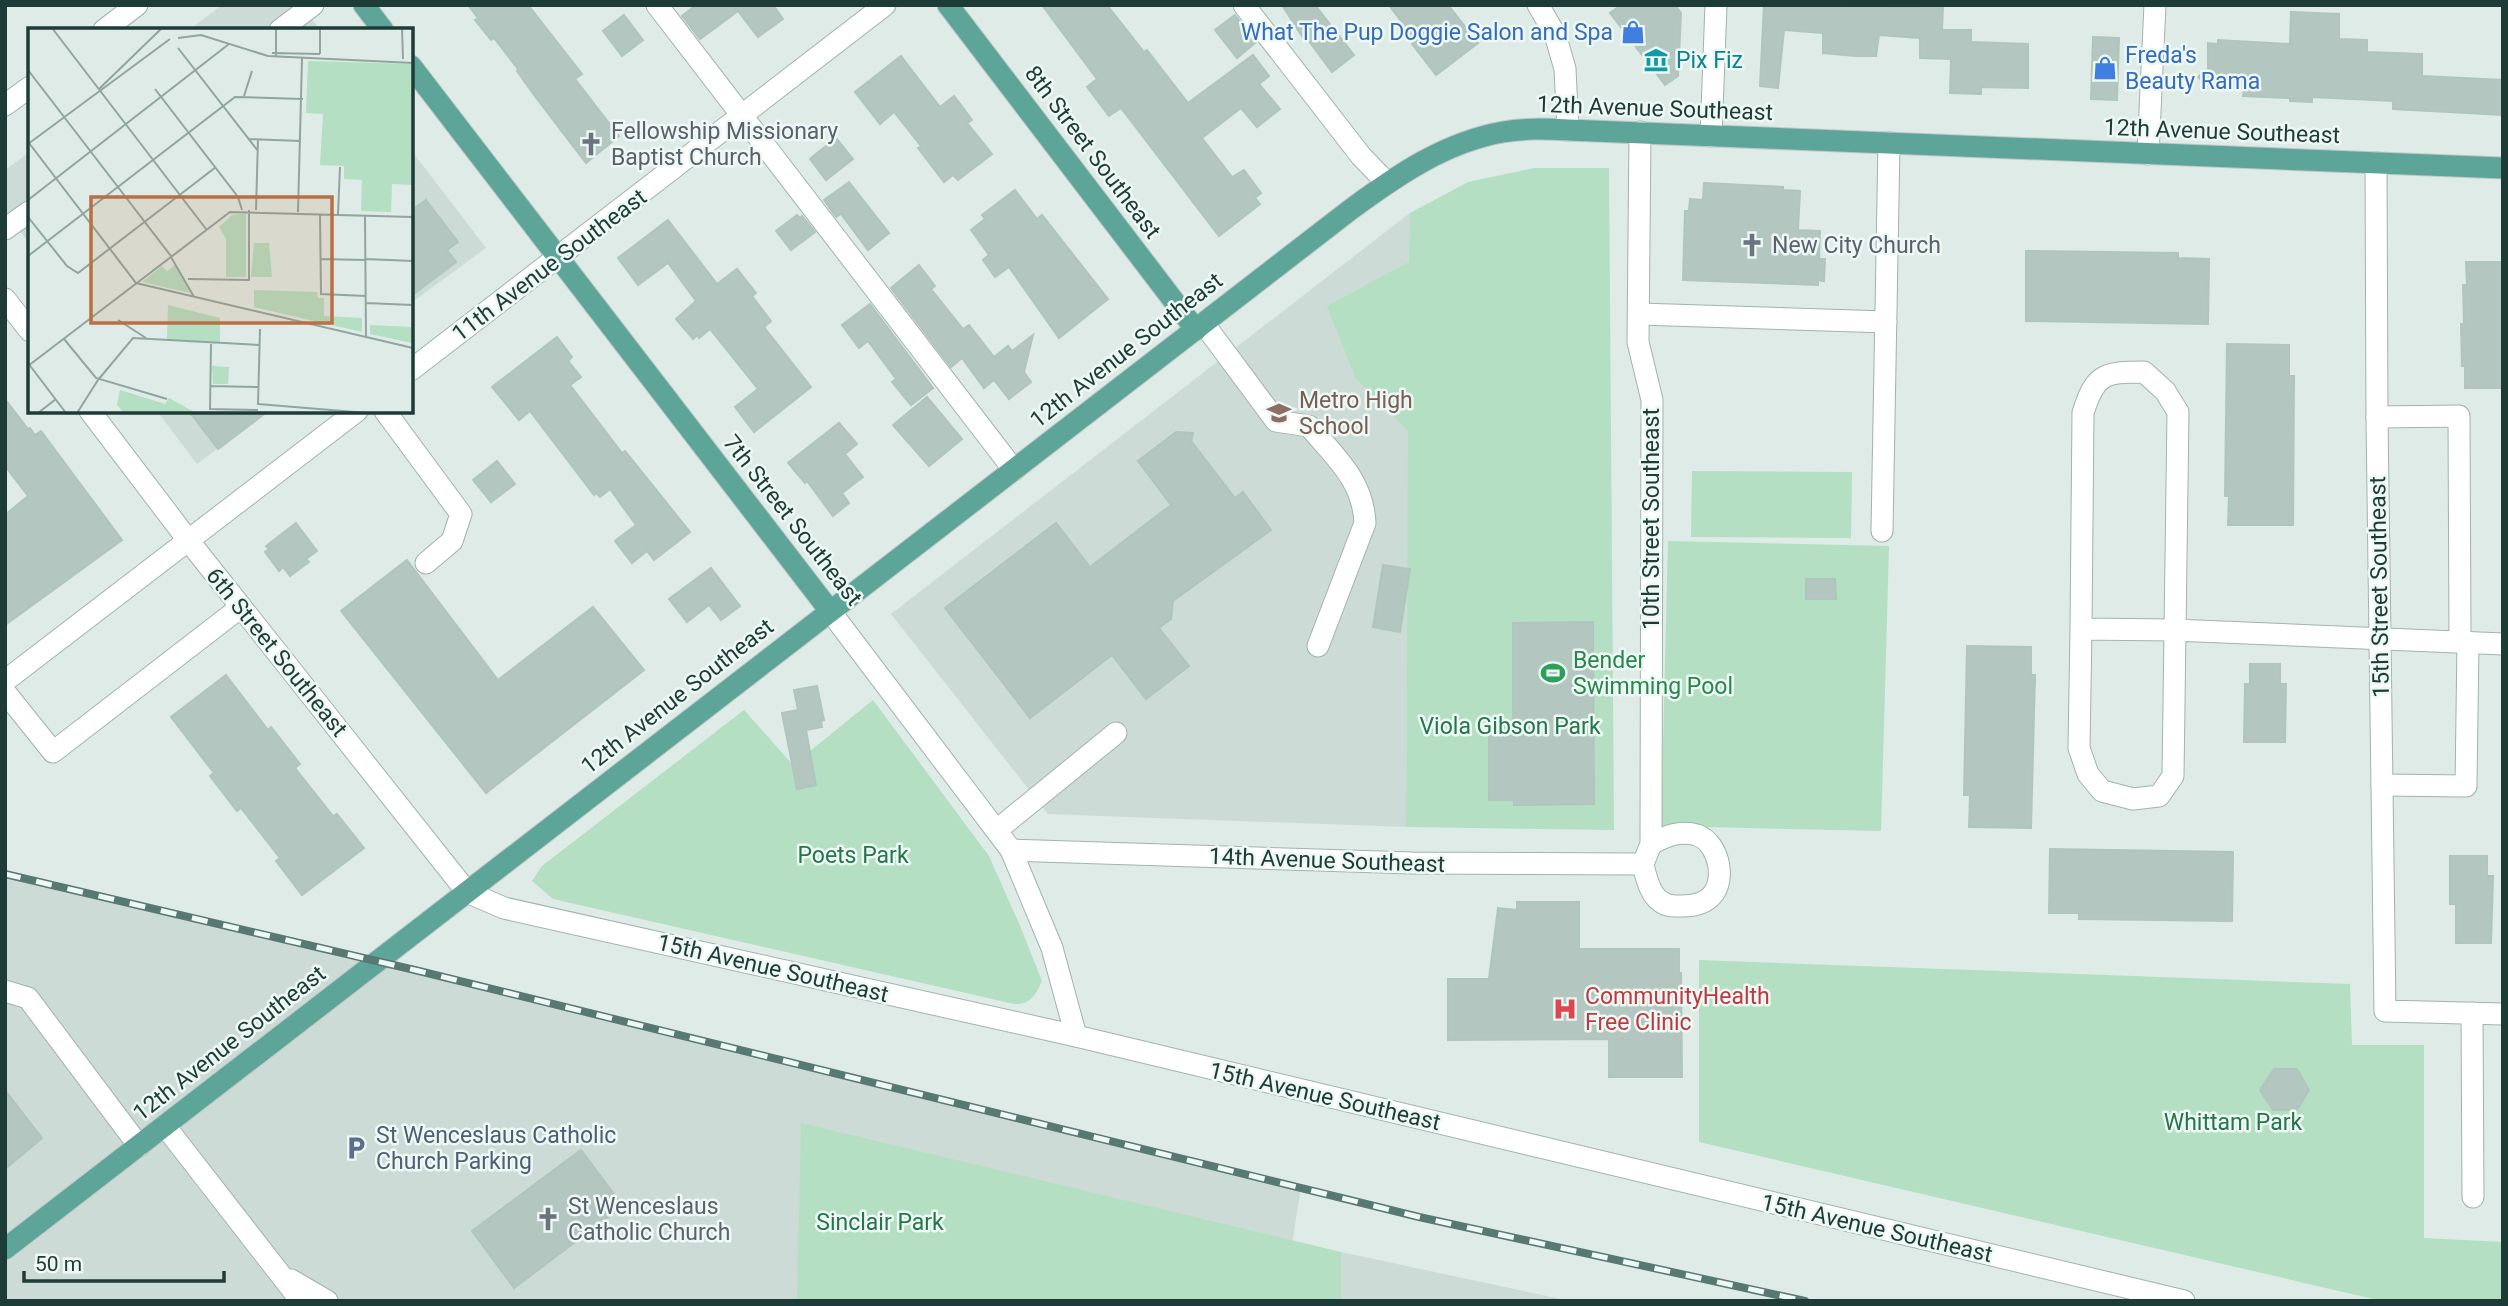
<svg xmlns="http://www.w3.org/2000/svg" width="2508" height="1306" viewBox="0 0 2508 1306" font-family="Roboto,sans-serif">
<rect width="100%" height="100%" fill="#deebe6"/>
<!-- built -->
<g fill="#ccdbd5">
<polygon points="222,5 301,5 320,30 189,30"/>
<polygon points="411,150 486,248 411,303"/>
<polygon points="30,152 30,244 5,212 5,170"/>
<polygon points="1410,213 1406,827 1048,814 891,614"/>
<polygon points="157,411 267,411 197,464"/>
<polygon points="5,874 377,962 1301,1187 1283,1301 5,1301"/>
<polygon points="1341,1252 1570,1301 1341,1301"/>
</g>
<!-- green -->
<g fill="#b4dfc3">
<polygon points="1534,168 1609,168 1614,830 1406,827 1408,431 1356,379 1327,306 1409,262 1410,213 1468,182"/>
<polygon points="1692,471 1852,472 1851,538 1691,537"/>
<polygon points="1668,541 1889,546 1881,831 1661,826"/>
<path d="M873,700L989,856L1021,928L1042,981C1035,996 1031,1004 1014,1004L553,899L532,881L542,866L744,710L793,765Z"/>
<polygon points="1699,960 2350,984 2352,1045 2424,1045 2424,1238 2503,1242 2503,1301 2382,1301 1699,1142"/>
<polygon points="801,1123 1341,1252 1341,1301 797,1301"/>
</g>
<!-- building -->
<g fill="#b3c6c0" stroke="#b0c5be" stroke-width="2">
<polygon points="468,5 528,5 582,74 575,79 619,136 586,163 534,95 517,71 518,69 494,38 491,40 475,20 478,18"/>
<polygon points="696,5 773,5 783,19 758,37 738,11 700,39 682,16"/>
<polygon points="1042,5 1107,5 1144,52 1147,50 1188,103 1253,55 1269,76 1259,84 1280,109 1257,127 1241,108 1202,138 1232,177 1244,170 1261,193 1255,198 1260,204 1219,236 1121,108 1109,116 1087,87 1097,79"/>
<polygon points="1282,5 1315,5 1354,55 1332,72 1305,36 1303,38"/>
<polygon points="1389,5 1448,5 1478,43 1436,75 1412,44 1416,41"/>
<polygon points="1621,5 1675,5 1681,13 1678,76 1665,85 1610,13"/>
<polygon points="1764,5 1921,7 1921,5 1943,5 1942,30 1971,30 1971,42 2028,44 2028,88 1981,87 1981,94 1950,93 1951,59 1920,58 1920,38 1879,35 1876,56 1856,56 1823,53 1823,33 1784,30 1778,88 1760,86"/>
<polygon points="2291,12 2339,14 2339,39 2367,40 2367,52 2422,54 2422,76 2503,80 2503,115 2393,109 2393,101 2312,97 2312,102 2290,101 2290,98 2243,96 2244,88 2210,88 2198,77 2208,69 2208,43 2218,44 2218,40 2290,44"/>
<polygon points="624,15 643,40 622,56 603,31"/>
<polygon points="1235,15 1256,42 1237,58 1215,30"/>
<polygon points="2093,37 2119,38 2117,100 2091,99"/>
<polygon points="901,56 940,107 954,96 972,120 967,123 992,154 958,180 953,175 944,182 918,148 921,146 894,112 880,124 855,92"/>
<polygon points="836,138 853,159 826,180 810,159"/>
<polygon points="849,182 889,233 868,250 841,214 836,217 824,200"/>
<polygon points="1704,183 1783,187 1783,190 1800,191 1798,230 1820,231 1819,259 1825,259 1824,281 1818,280 1818,285 1683,280 1685,211 1689,211 1690,199 1703,200"/>
<polygon points="1015,190 1037,219 1042,215 1108,299 1059,338 1009,267 995,277 983,260 989,255 971,230 985,219 982,215"/>
<polygon points="426,200 458,242 447,250 456,262 411,296 411,211"/>
<polygon points="797,215 800,218 802,216 815,232 791,250 776,231"/>
<polygon points="668,220 717,284 737,269 756,293 752,296 771,321 764,327 811,387 754,432 735,407 758,389 710,329 699,338 698,335 693,339 676,319 696,301 668,263 638,285 618,258"/>
<polygon points="2026,251 2178,253 2178,258 2209,259 2208,324 2026,321"/>
<polygon points="2466,262 2503,262 2503,388 2465,388 2465,366 2462,366 2461,324 2464,324 2463,285 2467,285"/>
<polygon points="919,265 935,286 931,289 963,329 969,325 994,357 1008,346 1012,351 1033,335 1024,372 1031,382 1009,399 994,380 984,388 962,358 951,367 891,288"/>
<polygon points="870,304 933,388 911,405 892,382 896,379 868,341 859,348 842,325"/>
<polygon points="557,337 572,357 568,361 581,377 570,385 622,453 625,451 690,532 654,560 647,551 632,563 615,541 636,525 610,489 600,497 596,493 594,495 530,411 519,420 492,387"/>
<polygon points="2227,344 2289,345 2289,376 2294,376 2293,525 2228,525 2229,496 2225,496"/>
<polygon points="927,397 962,439 929,466 893,425"/>
<polygon points="5,399 28,429 30,428 35,435 41,431 122,540 5,625 5,515 28,496 5,466"/>
<polygon points="189,411 268,411 218,449"/>
<polygon points="839,423 857,444 845,454 863,477 842,493 849,503 833,516 807,481 805,483 788,463"/>
<polygon points="1176,432 1193,433 1191,441 1235,498 1243,492 1271,530 1173,601 1171,619 1159,628 1189,666 1146,699 1112,655 1030,718 945,608 1056,523 1090,567 1171,505 1138,461"/>
<polygon points="497,461 515,484 491,502 473,480"/>
<polygon points="296,523 317,551 306,559 309,562 290,576 283,567 279,571 265,552 269,549 266,546"/>
<polygon points="407,560 498,680 593,607 644,670 486,793 341,611"/>
<polygon points="1383,565 1410,569 1400,632 1373,627"/>
<polygon points="711,568 740,606 721,620 709,605 687,622 669,599"/>
<polygon points="1806,579 1835,579 1836,599 1806,599"/>
<polygon points="1593,622 1594,804 1514,805 1514,800 1489,800 1489,723 1513,723 1513,623"/>
<polygon points="1967,646 2031,647 2031,675 2035,675 2031,828 1969,827 1970,795 1964,795"/>
<polygon points="2250,664 2280,664 2280,684 2286,684 2285,742 2244,742 2245,684 2250,684"/>
<polygon points="226,675 268,730 271,727 300,764 295,768 333,816 337,814 364,848 302,895 276,861 280,858 241,808 237,811 210,776 214,773 171,717"/>
<polygon points="817,686 824,720 821,721 822,727 806,730 816,785 797,789 782,713 798,710 794,690"/>
<polygon points="2050,849 2233,852 2232,921 2079,919 2079,913 2049,913"/>
<polygon points="2450,856 2487,856 2487,876 2493,876 2491,943 2456,943 2456,904 2450,904"/>
<polygon points="1517,902 1579,902 1579,949 1679,949 1679,973 1681,973 1682,1077 1609,1077 1609,1039 1448,1040 1448,979 1489,979 1498,908 1517,910"/>
<polygon points="2274,1069 2297,1069 2309,1090 2297,1110 2273,1110 2260,1090"/>
<polygon points="5,1090 42,1138 5,1169"/>
<polygon points="581,1150 623,1206 514,1288 472,1231"/>
</g>
<g fill="none" stroke-linecap="round" stroke-linejoin="round">
<!-- minor casing -->
<g stroke="#a1b3ae" stroke-width="23">
<g id="minor">
<polyline points="657,5 1014,470"/>
<polyline points="1244,5 1361,156 1387,183"/>
<polyline points="1538,5 1555,34 1565,69 1568,130"/>
<polyline points="104,30 137,5"/>
<polyline points="280,30 313,5"/>
<polyline points="5,105 30,87"/>
<polyline points="1640,132 1638,342 1652,400 1651,844 1643,864"/>
<polyline points="1711,136 1716,5"/>
<polyline points="2148,154 2155,5"/>
<polyline points="2376,163 2377,417 2385,1011 2503,1014"/>
<polyline points="5,229 29,212"/>
<polyline points="5,299 30,331"/>
<polyline points="1639,314 1886,322"/>
<path d="M1204,324L1276,421L1309,426C1335,457 1363,480 1365,523L1318,646"/>
<polyline points="411,370 885,5"/>
<polyline points="90,411 188,540 467,892 504,908 1076,1036 2184,1301"/>
<polyline points="385,411 461,514 452,541 426,563"/>
<polyline points="2377,417 2459,416 2460,642"/>
<polyline points="1882,531 1889,143"/>
<polyline points="830,611 1011,850 1052,948 1076,1036"/>
<path d="M2081,629L2083,413C2095,374 2104,372 2144,372L2165,391L2178,412L2173,776L2159,796L2133,799L2102,791L2088,774L2079,748L2081,629L2174,630L2503,644"/>
<polyline points="5,681 357,411"/>
<polyline points="5,692 53,752 241,607"/>
<polyline points="2382,785 2466,786 2468,642"/>
<polyline points="997,830 1116,733"/>
<polyline points="1011,850 1412,863 1643,864"/>
<path d="M1643,864C1647,883 1653,907 1677,906C1688,906 1699,906 1708,899C1728,885 1720,843 1697,835C1680,830 1666,836 1651,844"/>
<polyline points="5,991 28,998 139,1146"/>
<polyline points="2472,1013 2473,1197"/>
<polyline points="165,1126 301,1301"/>
<polyline points="291,1280 327,1301"/>
</g>
</g>
<!-- major casing -->
<g stroke="#c0c8c7" stroke-width="23">
<g id="major">
<polyline points="364,5 383,30"/>
<polyline points="948,5 1196,330"/>
<polyline points="411,66 830,611"/>
<path d="M5,1249L1350,210C1396,176 1445,142 1503,132C1524,128 1546,129 1568,130L2503,168"/>
</g>
</g>
<!-- minor -->
<use href="#minor" stroke="#fff" stroke-width="21"/>
<!-- major -->
<use href="#major" stroke="#5ea599" stroke-width="21"/>
<!-- rail casing -->
<g stroke="#587872" stroke-width="8">
<polyline id="rail" points="5,874 419,971 1419,1217 1805,1301"/>
</g>
<!-- rail -->
<use href="#rail" stroke="#eef8f4" stroke-width="5" stroke-dasharray="16" stroke-linecap="butt"/>
</g>
<!-- icons -->
<defs>
<g id="shop-bare" transform="scale(1.89)"><path d="M-5-2.5h2.3a2.7 3.5 0 0 1 5.4 0H5L5.5 6h-11ZM-1.5-2.5h3a1.5 2.3 0 0 0-3 0Z" fill="#3f7fe0" stroke="#eef8f4" stroke-width="2.5" paint-order="stroke"/></g>
<g id="museum-bare" transform="scale(1.89)"><path d="M0-6L6-3V-2H-6V-3ZM-5-1h2V3h-2ZM-1-1h2V3h-2ZM3-1h2V3H3ZM-6 4H6V6H-6Z" fill="#0f9aa8" stroke="#eef8f4" stroke-width="2.5" paint-order="stroke"/></g>
<g id="church-bare" transform="scale(1.89)"><path d="M-1.2-6h2.4v3.5h3.3v2.4h-3.3V6h-2.4V-.1h-3.3v-2.4h3.3Z" fill="#6b7280" stroke="#eef8f4" stroke-width="2.5" paint-order="stroke"/></g>
<g id="school-bare" transform="scale(1.89)"><path d="M0-5L7-2L0 1L-7-2ZM-4 1L0 2.5L4 1V4Q0 6-4 4Z" fill="#8d6e63" stroke="#eef8f4" stroke-width="2.5" paint-order="stroke"/></g>
<g id="stadium-bare" transform="scale(1.89)"><path d="M0-5a6.5 5 0 1 0 0 10a6.5 5 0 1 0 0-10ZM-3.5-1.8h7v3.6h-7Z" fill="#2e9e5b" stroke="#eef8f4" stroke-width="2.5" paint-order="stroke"/></g>
<g id="hospital-bare" transform="scale(1.89)"><path d="M-5-5h3v3.5h4V-5h3V5h-3V1.5h-4V5h-3Z" fill="#e0444e" stroke="#eef8f4" stroke-width="2.5" paint-order="stroke"/></g>
<g id="parking-bare" transform="scale(1.89)"><path d="M-3.5-5.5H1a3.5 3.5 0 0 1 0 7H-1V5.5H-3.5ZM-1-3.4V-.6H.8a1.4 1.4 0 0 0 0-2.8Z" fill="#5c6f8a" stroke="#eef8f4" stroke-width="2.5" paint-order="stroke"/></g>
</defs>
<g fill-rule="evenodd">
<use href="#shop-bare" x="1633" y="32"/>
<use href="#museum-bare" x="1656" y="60"/>
<use href="#shop-bare" x="2105" y="68"/>
<use href="#church-bare" x="591" y="144"/>
<use href="#church-bare" x="1752" y="245"/>
<use href="#school-bare" x="1279" y="413"/>
<use href="#stadium-bare" x="1553" y="673"/>
<use href="#hospital-bare" x="1565" y="1009"/>
<use href="#parking-bare" x="356" y="1148"/>
<use href="#church-bare" x="548" y="1219"/>
</g>
<g text-anchor="middle" stroke-width="5" stroke-linejoin="round" paint-order="stroke">
<!-- shop labels -->
<g font-size="23" fill="#366cbe" stroke="#eef8f4" text-anchor="end">
<text x="1613" y="40">What The Pup Doggie Salon and Spa</text>
<text x="2125" y="63" text-anchor="start">Freda's<tspan x="2125" dy="26">Beauty Rama</tspan></text>
</g>
<!-- culture labels -->
<g font-size="23" fill="#0d838f" stroke="#eef8f4" text-anchor="start">
<text x="1676" y="68">Pix Fiz</text>
</g>
<!-- street labels -->
<g font-size="23" fill="#1e3c37" stroke="#eef8f4">
<text transform="translate(1655 108) rotate(2)" y="8">12th Avenue Southeast</text>
<text transform="translate(2222 131) rotate(2)" y="8">12th Avenue Southeast</text>
<text transform="translate(1093 152) rotate(53)" y="8">8th Street Southeast</text>
<text transform="translate(549 265) rotate(-37)" y="8">11th Avenue Southeast</text>
<text transform="translate(1126 350) rotate(-38)" y="8">12th Avenue Southeast</text>
<text transform="translate(1651 519) rotate(-90)" y="8">10th Street Southeast</text>
<text transform="translate(793 520) rotate(52)" y="8">7th Street Southeast</text>
<text transform="translate(2379 587) rotate(-91)" y="8">15th Street Southeast</text>
<text transform="translate(277 652) rotate(51)" y="8">6th Street Southeast</text>
<text transform="translate(677 696) rotate(-38)" y="8">12th Avenue Southeast</text>
<text transform="translate(1327 860) rotate(2)" y="8">14th Avenue Southeast</text>
<text transform="translate(773 968) rotate(13)" y="8">15th Avenue Southeast</text>
<text transform="translate(229 1043) rotate(-38)" y="8">12th Avenue Southeast</text>
<text transform="translate(1325 1096) rotate(13)" y="8">15th Avenue Southeast</text>
<text transform="translate(1877 1228) rotate(13)" y="8">15th Avenue Southeast</text>
</g>
<!-- worship labels -->
<g font-size="23" fill="#5b616d" stroke="#eef8f4" text-anchor="start">
<text x="611" y="139">Fellowship Missionary<tspan x="611" dy="26">Baptist Church</tspan></text>
<text x="1772" y="253">New City Church</text>
<text x="568" y="1214">St Wenceslaus<tspan x="568" dy="26">Catholic Church</tspan></text>
</g>
<!-- education labels -->
<g font-size="23" fill="#785e54" stroke="#eef8f4" text-anchor="start">
<text x="1299" y="408">Metro High<tspan x="1299" dy="26">School</tspan></text>
</g>
<!-- leisure labels -->
<g font-size="23" fill="#27864d" stroke="#eef8f4" text-anchor="start">
<text x="1573" y="668">Bender<tspan x="1573" dy="26">Swimming Pool</tspan></text>
</g>
<!-- park labels -->
<g font-size="23" fill="#25764b" stroke="#eef8f4">
<text x="1510" y="734">Viola Gibson Park</text>
<text x="853" y="863">Poets Park</text>
<text x="2233" y="1130">Whittam Park</text>
<text x="880" y="1230">Sinclair Park</text>
</g>
<!-- health labels -->
<g font-size="23" fill="#be3a42" stroke="#eef8f4" text-anchor="start">
<text x="1585" y="1004">CommunityHealth<tspan x="1585" dy="26">Free Clinic</tspan></text>
</g>
<!-- service labels -->
<g font-size="23" fill="#4e5e75" stroke="#eef8f4" text-anchor="start">
<text x="376" y="1143">St Wenceslaus Catholic<tspan x="376" dy="26">Church Parking</tspan></text>
</g>
</g>
<!-- overview -->
<g transform="translate(28 28)">
<rect width="385" height="385" fill="#deebe6"/>
<path d="M280,33L385,36V157L364,156L363,184L333,183L334,152L316,151V138L292,137L295,86L278,85ZM218,185V249H198V211L191,199L204,187ZM226,215H241L244,249H223ZM147,237L162,265L114,254L134,238L139,243ZM226,262L289,264L290,270H296V288L334,290V304L226,279ZM140,277L192,290V314L139,312ZM342,297L385,299L384,315L342,306ZM184,338L201,339L200,356H185ZM92,362L137,376L141,370L168,385H96L89,377Z" fill="#b4dfc3"/>
<path fill="none" stroke="#91a5a0" stroke-width="2" d="M24,0L178,201M292,0V26M374,0L375,31M150,10L173,7L240,28L385,35M150,20L230,123M244,25L292,26M248,28V0M0,42L143,228M71,61L134,0M127,61L210,169L214,182M216,68L224,43M221,111L273,113M1,115L108,255L385,320M0,116L142,11M0,172L201,16M228,182L230,111M270,184L274,30M292,186L293,266L338,268M310,186L312,139M337,188L338,310M0,189L39,238L50,245L188,139M0,228L207,69L275,71M143,229L166,269M292,231L337,232M337,231L385,233M160,251L221,252V182M338,275L385,277M90,292L118,310M36,311L68,350L139,371M183,316L182,381L230,382M0,335L38,385M0,338L202,184L385,189M70,352L105,310L232,317M182,358L231,359M230,376L339,385M230,377L232,301M10,385L28,371M49,385L70,352"/>
<path fill="#bb6f44" fill-opacity="0.15" stroke="#bb6f44" stroke-width="3.5" d="M63,169H304V295H63Z"/>
<rect width="385" height="385" fill="none" stroke="#1e3c37" stroke-width="3.5"/>
</g>
<!-- border -->
<rect width="2508" height="1306" fill="none" stroke="#1e3c37" stroke-width="14"/>
<!-- scale -->
<path d="M24 1271v10h200v-10" fill="none" stroke="#1e3c37" stroke-width="3.5"/>
<text x="35" y="1271" font-size="21" fill="#1e3c37" stroke="#eef8f4" stroke-width="5" paint-order="stroke">50 m</text>
</svg>
